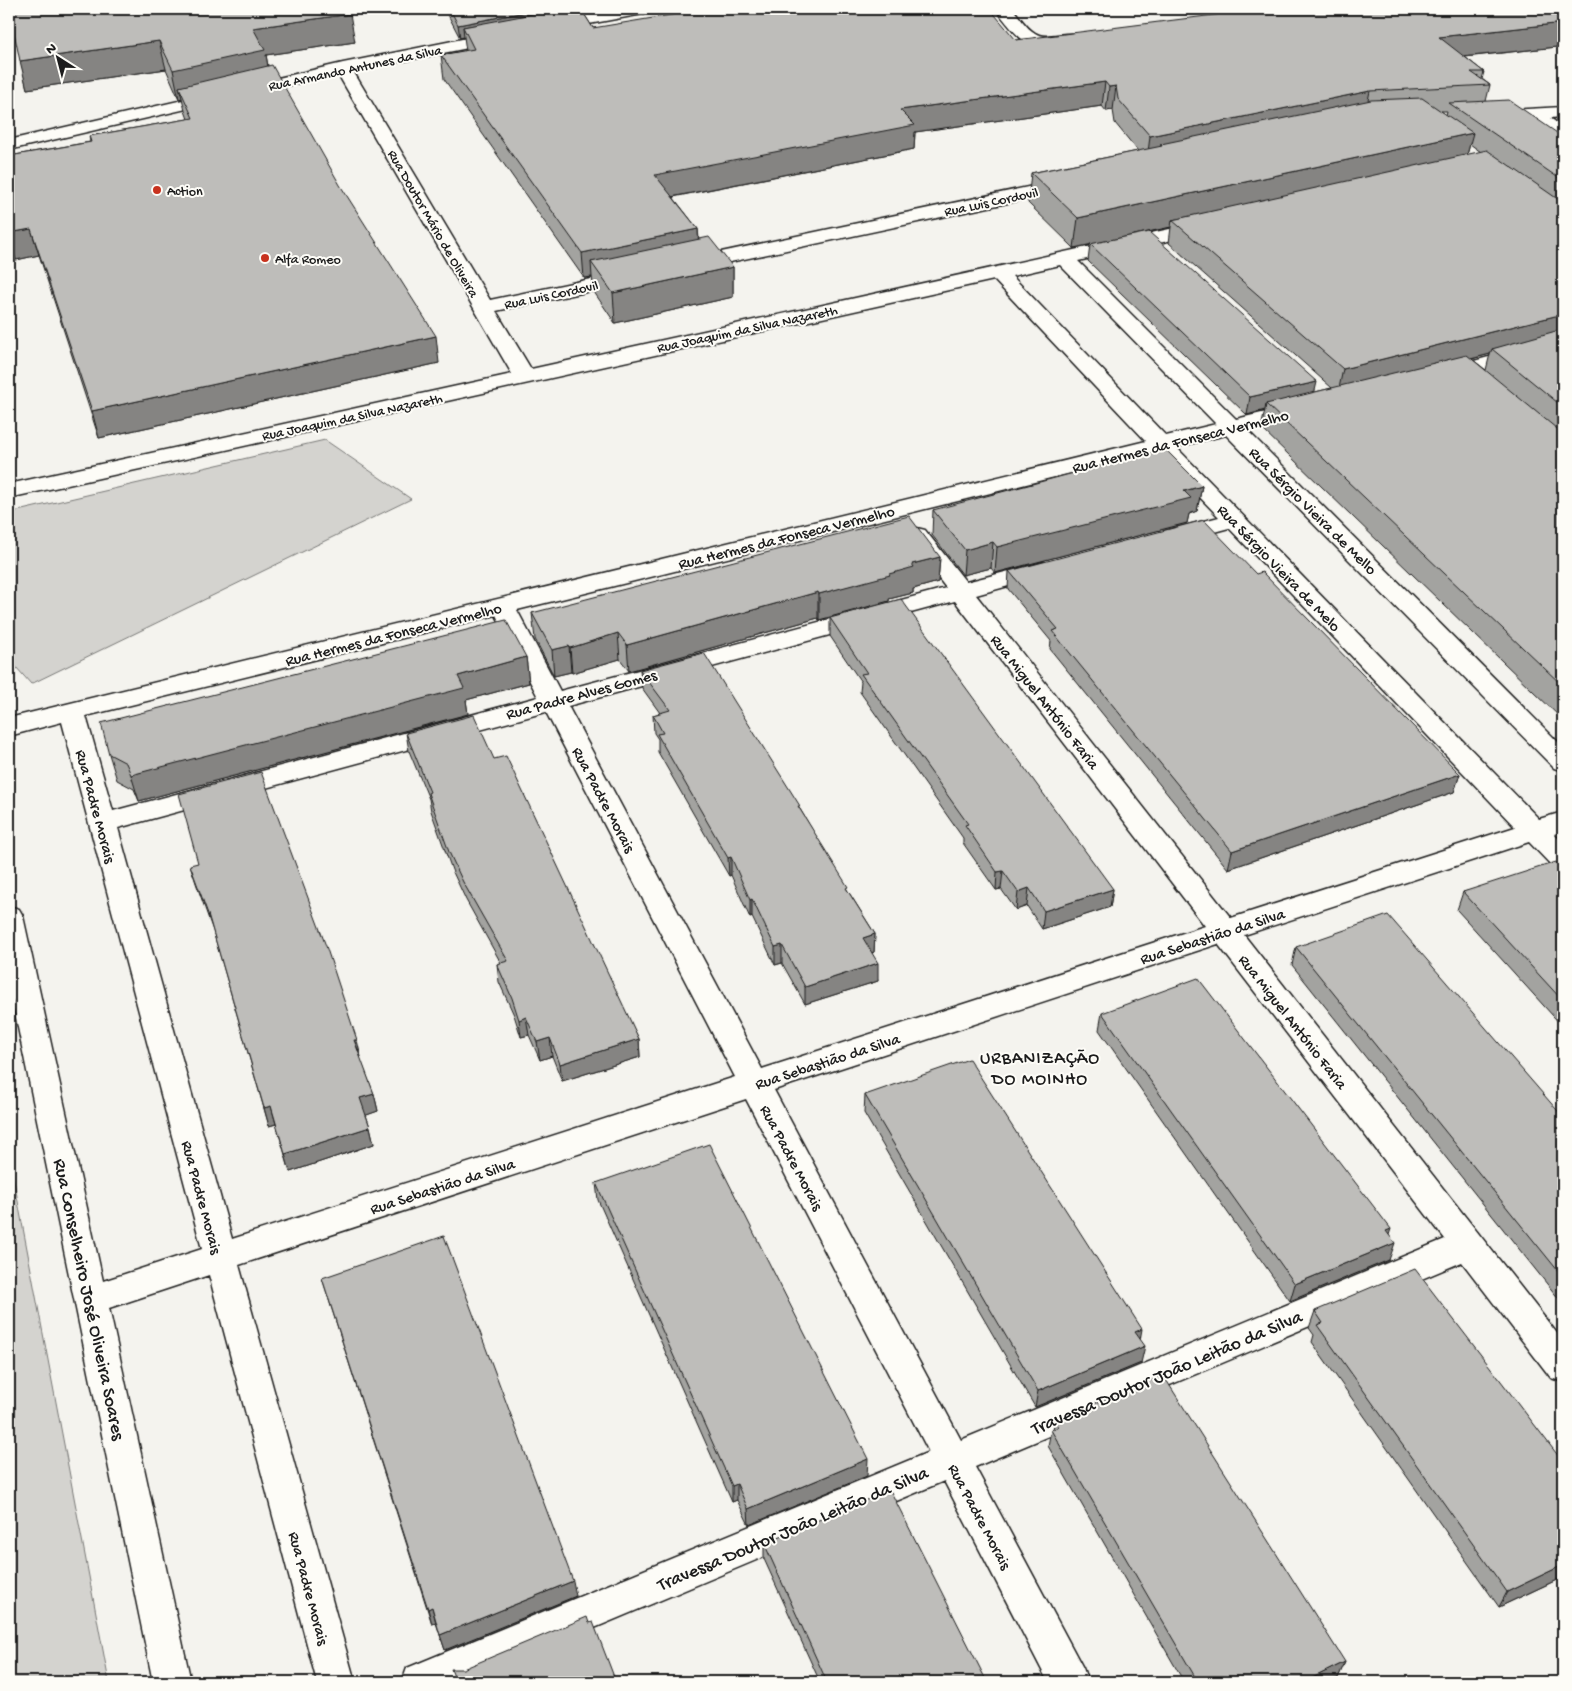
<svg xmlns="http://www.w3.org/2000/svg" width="1572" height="1691" viewBox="0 0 1572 1691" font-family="'Gochi Hand',sans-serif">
<rect width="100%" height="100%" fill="#f4f3ee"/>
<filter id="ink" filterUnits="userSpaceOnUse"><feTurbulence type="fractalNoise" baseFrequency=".02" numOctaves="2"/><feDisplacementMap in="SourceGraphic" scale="10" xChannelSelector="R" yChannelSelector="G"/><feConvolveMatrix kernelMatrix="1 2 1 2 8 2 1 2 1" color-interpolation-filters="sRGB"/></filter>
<g filter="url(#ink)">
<!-- green -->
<g fill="#d4d3cf" stroke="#787876">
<polygon points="325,440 411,499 31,684 9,659 9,513"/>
<polygon points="9,1154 109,1682 9,1682"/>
</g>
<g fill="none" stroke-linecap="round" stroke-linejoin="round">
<!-- minor casing -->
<g stroke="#1c1c1c" stroke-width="3">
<g id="minor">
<polygon points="618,9 651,9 649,12 643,14 551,31 545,29 543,26 545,23 551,21"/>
<path d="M996,9H1013C1019,16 1026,28 1035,33C1045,40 1063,32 1075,34L1077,38L1075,42C1060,45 1039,47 1025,41C1017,37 1001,16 996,9Z"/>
<path d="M502,31L508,32L510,36L508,40L353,71L490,300L629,271L636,273L639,277L636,281L629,283L496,311L531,369L1206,221L1213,223L1216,227L1213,231L1078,261L1236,419L1300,404L1308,405L1311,410L1308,415L1247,430L1563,747V771L1554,768L1226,435L1176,447L1539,819L1563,812V831L1554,834L1563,843V870L1553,867L1529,842L1244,935L1563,1341V1382L1551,1378L1462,1262L975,1467L1083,1668L1088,1682H1048L944,1481L466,1682H402L407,1668L929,1452L746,1099L239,1265L355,1682H317L209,1275L109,1308L191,1682H153L9,984V906L19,909L23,916L103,1281L202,1249L62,722L9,736V718L1146,441L994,280L9,498V484L512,374L338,74L9,150V140L343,63ZM1060,265L1216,424L1166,436L1012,276ZM1156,452L1219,517L1165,531L1161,536L1165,541L1173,543L1229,528L1515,827L1231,918L976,595L1052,574L1056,569L1052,564L1044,562L966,582L925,530L917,528L909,530L905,535L946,588L560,691L517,610ZM955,601L1205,926L762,1069L568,706ZM496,615L538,697L113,811L86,716ZM546,712L735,1077L232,1239L118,828ZM1218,944L1445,1239L961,1440L774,1090Z"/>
<path d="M1563,107V117L1550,118L1563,127V140C1550,137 1542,126 1530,120C1520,116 1499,123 1487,120L1484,116L1487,112L1493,111Z"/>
<polygon points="1066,179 1073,181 1075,185 1073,189 688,271 681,269 678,265 681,261 688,259"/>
<polygon points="1563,337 1563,349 1444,381 1437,379 1433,375 1437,371"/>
</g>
</g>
<!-- minor -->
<use href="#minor" fill="#fdfcf7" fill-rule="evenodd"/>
</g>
<!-- wall -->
<g fill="#a3a3a0" stroke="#1c1c1c" fill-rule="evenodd">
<polygon points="9,9 355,42 266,55 268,66 439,363 99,438 39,255 16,260 9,237 9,156 90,142 89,136 188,119 185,111 182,98 179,99 166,69 27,89"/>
<path d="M445,9H581L593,28L1016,40L1563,9V54L1557,47L1465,57L1484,72L1482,79L1490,85L1486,101L1563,137V720L1261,428L1265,410L1247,415L1088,261L1090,245L1074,248L1028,203L1031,173L1138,151L1115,123L1113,110L1106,111L1102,106L915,132L914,149L673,197L698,229L699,239L733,267V297L615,323L594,292L592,277L584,278L444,79L441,55L466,51L464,37L460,38ZM1441,111H1447L1446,115ZM1470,144L1481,152L1467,155ZM1171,227L1169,243L1332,388L1315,392L1132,235ZM1490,354L1486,370L1472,359Z"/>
<polygon points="1202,486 1197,511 1189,514 1187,523 995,573 991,568 963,575 932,535 933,510"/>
<polygon points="940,557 938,582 913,589 913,593 889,599 889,601 819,620 818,618 629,671 620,659 572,673 571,672 554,676 535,639 532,613"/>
<polygon points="1009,571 1460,774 1454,792 1228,869 1050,649 1051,641 1008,589"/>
<polygon points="830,618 1113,889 1110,907 1042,929 1027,906 1016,910 1001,889 996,890 963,843 963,838 860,692 861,682 830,636"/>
<polygon points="526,657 529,683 466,700 468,714 139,801 134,789 117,780 109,754"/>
<polygon points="640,670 800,809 848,891 875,934 874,952 872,953 878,981 805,1004 782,963 775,965 752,917 750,918 731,875 729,876 658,752 658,739 654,733 653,715 660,713 642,688"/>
<polygon points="406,733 494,759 639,1039 640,1057 562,1081 552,1056 540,1060 529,1035 521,1037 514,1015 499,982 497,964 501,963 466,900 452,870 431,811 429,799 409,751"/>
<polygon points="190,865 360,1058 374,1094 378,1111 366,1115 370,1127 374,1144 290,1172 276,1124 269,1126 213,931 196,883"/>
<polygon points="1563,870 1563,1027 1457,910 1463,892"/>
<polygon points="1296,947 1563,1117 1563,1304 1292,965"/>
<polygon points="1102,1013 1389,1235 1389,1260 1290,1301 1099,1030"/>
<polygon points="865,1095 1140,1339 1141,1363 1035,1407 864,1113"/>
<polygon points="596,1183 867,1476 749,1525 737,1500 732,1502 598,1200"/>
<polygon points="322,1278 576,1596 445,1650 436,1623 432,1624"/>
<polygon points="1315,1311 1563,1577 1499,1607 1312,1342 1314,1335 1309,1328"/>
<polygon points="1055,1420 1345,1662 1338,1678 1329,1682 1184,1682 1048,1446 1051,1430 1053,1429"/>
<polygon points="764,1543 987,1682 820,1682 764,1559"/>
</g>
<!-- shaded-wall -->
<g fill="#858482" stroke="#1c1c1c">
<polygon points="541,9 573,9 463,27 464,37 460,38 458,25"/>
<polygon points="350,14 355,42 266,55 270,78 179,87 182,98 179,99 173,70 253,28"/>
<polygon points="1563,23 1557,47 1434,60 1439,37"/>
<polygon points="159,41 166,69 27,89 20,61"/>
<polygon points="1105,82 1102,106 915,132 914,149 656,200 655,175 900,110"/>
<polygon points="1116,86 1113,110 1106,111 1109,87"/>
<polygon points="1370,91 1365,115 1162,146 1161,144 1159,158 1147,161 1150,136"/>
<polygon points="1473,133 1465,162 1172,220 1171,227 1074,248 1078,218"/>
<polygon points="31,229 39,255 16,260 9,237 9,233"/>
<polygon points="698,229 699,254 591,262 592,277 584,278 582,253"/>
<polygon points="733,267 733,297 615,323 613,293"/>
<polygon points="1563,314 1563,336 1492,349 1490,354 1338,393 1343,369"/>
<polygon points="436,336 439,363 99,438 92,411"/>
<polygon points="1317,382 1313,399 1266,404 1265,410 1247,415 1250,397"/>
<polygon points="1202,486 1197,511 1189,514 1187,523 995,573 997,547"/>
<polygon points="993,542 991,568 963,575 965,550"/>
<polygon points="940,557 938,582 913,589 913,593 889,599 889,601 819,620 819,594 889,574 912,564"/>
<polygon points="818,592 818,618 629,671 627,645"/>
<polygon points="618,633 620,659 572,673 570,648"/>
<polygon points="569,646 571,672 554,676 552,650"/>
<polygon points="526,657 529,683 466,700 468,714 139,801 131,775 458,676"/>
<polygon points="1460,774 1454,792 1228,869 1232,851"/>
<polygon points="731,857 731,875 729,876 728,858"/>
<polygon points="1003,871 1001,889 996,890 997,872"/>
<polygon points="1029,888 1027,906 1016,910 1018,892"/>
<polygon points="1113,889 1110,907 1042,929 1044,911"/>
<polygon points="752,899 752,917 750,918 750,900"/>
<polygon points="875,934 874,952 863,956 863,938"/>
<polygon points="782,945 782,963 775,965 775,947"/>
<polygon points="878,963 878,981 805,1004 805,987"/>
<polygon points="526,1017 529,1035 521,1037 519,1020"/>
<polygon points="550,1038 552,1056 540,1060 537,1042"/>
<polygon points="639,1039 640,1057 562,1081 560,1064"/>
<polygon points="354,1040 357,1040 361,1057"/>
<polygon points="374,1094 378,1111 364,1116 360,1098"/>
<polygon points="271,1106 276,1124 269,1126 264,1108"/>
<polygon points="370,1127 374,1144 290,1172 285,1154"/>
<polygon points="1391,1229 1385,1247 1386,1231"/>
<polygon points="1395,1243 1389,1260 1290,1301 1295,1284"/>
<polygon points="1142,1329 1139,1346 1135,1332"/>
<polygon points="1145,1346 1141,1363 1035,1407 1038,1391"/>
<polygon points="868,1459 867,1476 749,1525 748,1509"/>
<polygon points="737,1484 737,1500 732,1502 732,1486"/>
<polygon points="1563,1565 1563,1577 1499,1607 1507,1592"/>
<polygon points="573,1581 576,1596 445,1650 440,1635"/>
<polygon points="432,1607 436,1623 432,1624 428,1609"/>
<polygon points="1345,1662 1338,1678 1329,1682 1304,1682"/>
</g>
<!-- building -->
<g fill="#bebdba" stroke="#1c1c1c">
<polygon points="9,9 348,9 350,14 253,28 265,50 173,70 159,41 20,61"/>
<polygon points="450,9 541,9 458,25"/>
<polygon points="559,9 581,9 593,28 707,9 990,9 1016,40 1262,9 1563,9 1563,23 1439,37 1484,72 1471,72 1490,85 1370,91 1150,136 1118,99 1116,86 1109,87 1105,82 900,110 915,125 655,175 698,229 582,253 441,55 474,49 463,27"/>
<polygon points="272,65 340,185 436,336 92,411 31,229 9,233 9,156 91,142 89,136 193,118 179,87"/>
<polygon points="1422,98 1473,133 1078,218 1031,173 1162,146 1161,144 1371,100"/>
<polygon points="1509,100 1563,137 1563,181 1449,103"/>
<polygon points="1487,150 1562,202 1563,203 1563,314 1343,369 1172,220"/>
<polygon points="1149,232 1317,382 1250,397 1090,244"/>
<polygon points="709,237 733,267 613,293 591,262"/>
<polygon points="1563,329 1563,407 1492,349"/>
<polygon points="1467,355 1562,433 1563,433 1563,686 1266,404"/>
<polygon points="1165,449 1202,486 1184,491 1191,498 997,547 993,542 965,550 933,510"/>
<polygon points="909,516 940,557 912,564 914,567 889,574 890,575 819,594 818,592 627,645 618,633 570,648 569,646 552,650 532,613"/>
<polygon points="1204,520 1256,574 1262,572 1460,774 1232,851 1052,631 1058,629 1009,571"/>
<polygon points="901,599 1113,889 1044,911 1029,888 1018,892 1003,871 997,872 965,825 968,824 861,674 867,673 830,618"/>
<polygon points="506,620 526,657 458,676 464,688 131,775 126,763 109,754 101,723"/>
<polygon points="704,653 800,806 798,806 848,887 846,888 875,934 863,938 878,963 805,987 782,945 775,947 752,899 750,900 731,857 728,858 657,734 663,733 653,715 670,710 640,670"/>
<polygon points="474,715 494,759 506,756 639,1039 560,1064 550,1038 537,1042 526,1017 519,1020 512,998 497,964 508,961 463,882 449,852 428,793 430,792 406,733"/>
<polygon points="261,772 326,946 357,1040 354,1040 374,1094 360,1098 370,1127 285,1154 271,1106 264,1108 208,914 190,865 198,863 179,794"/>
<polygon points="1556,862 1563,870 1563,1001 1463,892"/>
<polygon points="1388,915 1563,1117 1563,1277 1296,947"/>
<polygon points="1198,978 1391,1229 1386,1231 1395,1243 1295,1284 1102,1013"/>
<polygon points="969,1059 1142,1329 1135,1332 1145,1346 1038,1391 865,1095"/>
<polygon points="709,1144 868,1459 748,1509 737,1484 732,1486 596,1183"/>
<polygon points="444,1236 573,1581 440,1635 432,1607 428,1609 322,1278"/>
<polygon points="1415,1269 1563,1462 1563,1565 1507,1592 1317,1325 1323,1323 1315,1311"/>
<polygon points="1163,1375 1345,1662 1304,1682 1198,1682 1051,1430 1059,1427 1055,1420"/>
<polygon points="890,1490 987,1682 827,1682 764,1543"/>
<polygon points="587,1617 589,1623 593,1622 616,1682 456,1682 451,1669 463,1669"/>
</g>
</g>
<!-- markers -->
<g fill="#c8321e" stroke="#fdfcf7" stroke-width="2">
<circle cx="157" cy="190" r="5"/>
<circle cx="265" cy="258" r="5"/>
</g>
<g text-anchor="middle" stroke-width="4" stroke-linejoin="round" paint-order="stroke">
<!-- far-street labels -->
<g font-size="14" fill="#1c1c1c" stroke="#fdfcf7">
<text transform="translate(355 67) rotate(-12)" y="5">Rua Armando Antunes da Silva</text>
<text transform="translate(991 201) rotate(-12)" y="5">Rua Luis Cordovil</text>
<text transform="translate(434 223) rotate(60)" y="5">Rua Doutor Mário de Oliveira</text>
<text transform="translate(551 294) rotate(-12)" y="5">Rua Luis Cordovil</text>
<text transform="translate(747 328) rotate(-12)" y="5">Rua Joaquim da Silva Nazareth</text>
<text transform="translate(352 416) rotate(-12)" y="5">Rua Joaquim da Silva Nazareth</text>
</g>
<!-- far-poi labels -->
<g font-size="14" fill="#1c1c1c" stroke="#fdfcf7" text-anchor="start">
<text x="167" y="195">Action</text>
<text x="275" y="263">Alfa Romeo</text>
</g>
<!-- street labels -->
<g font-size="16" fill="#1c1c1c" stroke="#fdfcf7">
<text transform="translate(1180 440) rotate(-14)" y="6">Rua Hermes da Fonseca Vermelho</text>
<text transform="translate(1314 510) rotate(45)" y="6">Rua Sérgio Vieira de Mello</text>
<text transform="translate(786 536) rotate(-14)" y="6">Rua Hermes da Fonseca Vermelho</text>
<text transform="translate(1280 567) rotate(46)" y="6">Rua Sérgio Vieira de Melo</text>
<text transform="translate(393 633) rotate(-14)" y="6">Rua Hermes da Fonseca Vermelho</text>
<text transform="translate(581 693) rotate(-15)" y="6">Rua Padre Alves Gomes</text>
<text transform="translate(1046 701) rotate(52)" y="6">Rua Miguel António Faria</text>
<text transform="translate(605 799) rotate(62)" y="6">Rua Padre Morais</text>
<text transform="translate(97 806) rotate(75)" y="6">Rua Padre Morais</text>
<text transform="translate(1212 935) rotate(-18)" y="6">Rua Sebastião da Silva</text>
<text transform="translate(1294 1021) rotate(52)" y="6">Rua Miguel António Faria</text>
<text transform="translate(827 1060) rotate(-18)" y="6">Rua Sebastião da Silva</text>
<text transform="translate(793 1157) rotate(62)" y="6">Rua Padre Morais</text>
<text transform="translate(442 1185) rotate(-18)" y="6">Rua Sebastião da Silva</text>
<text transform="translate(203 1197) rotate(75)" y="6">Rua Padre Morais</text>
<text transform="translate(981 1516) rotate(62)" y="6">Rua Padre Morais</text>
<text transform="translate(310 1588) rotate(75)" y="6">Rua Padre Morais</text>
</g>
<!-- neighbourhood labels -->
<g font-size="18" letter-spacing="1" fill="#1c1c1c" stroke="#fdfcf7">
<text x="1040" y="1063">URBANIZAÇÃO<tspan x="1040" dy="21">DO MOINHO</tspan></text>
</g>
<!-- near-street labels -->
<g font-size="19" fill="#1c1c1c" stroke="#fdfcf7">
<text transform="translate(91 1299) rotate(78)" y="7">Rua Conselheiro José Oliveira Soares</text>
<text transform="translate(1166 1371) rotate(-23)" y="7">Travessa Doutor João Leitão da Silva</text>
<text transform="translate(792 1527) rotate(-23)" y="7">Travessa Doutor João Leitão da Silva</text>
</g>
</g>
<!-- margin -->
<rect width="1572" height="1691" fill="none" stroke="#fdfcf7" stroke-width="30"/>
<rect x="15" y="15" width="1542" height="1661" fill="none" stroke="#1c1c1c" stroke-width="2" filter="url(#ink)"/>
<!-- north arrow -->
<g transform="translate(58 58) rotate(324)" stroke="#fdfcf7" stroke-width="4" paint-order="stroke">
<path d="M0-4L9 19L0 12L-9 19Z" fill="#1c1c1c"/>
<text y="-8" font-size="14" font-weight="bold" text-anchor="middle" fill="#1c1c1c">N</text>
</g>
</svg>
